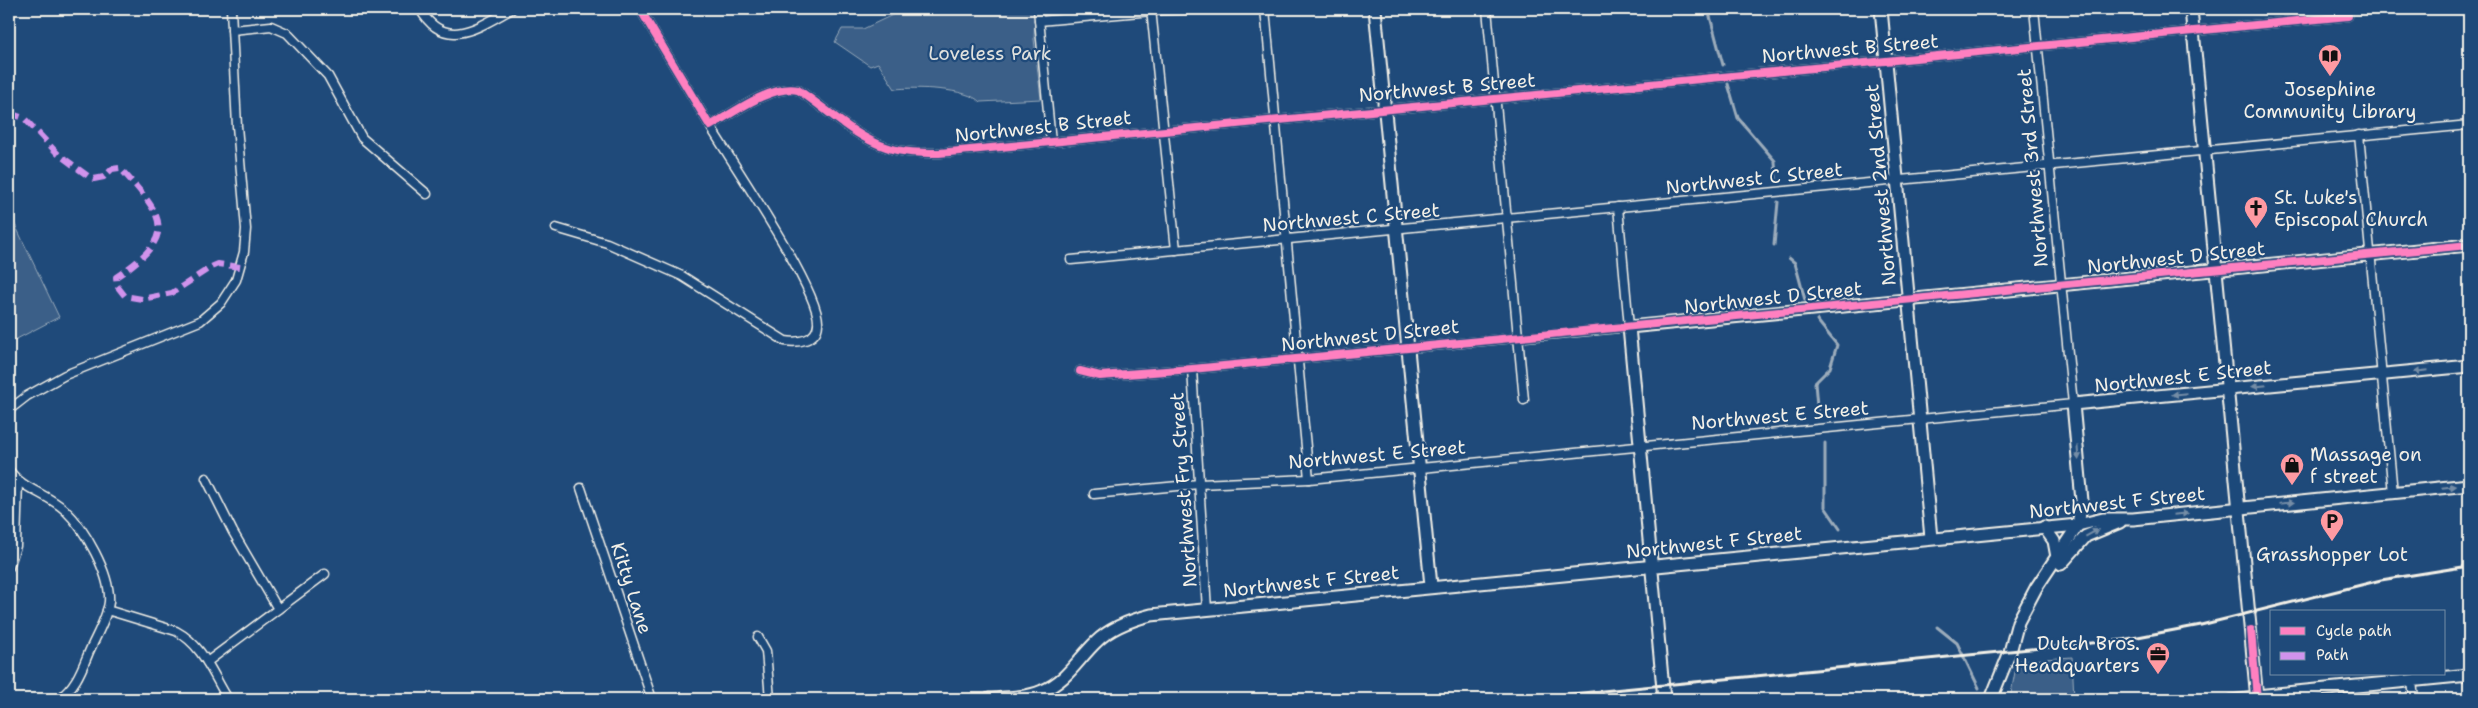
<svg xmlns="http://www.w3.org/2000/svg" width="2478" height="708" viewBox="0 0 2478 708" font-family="'Shantell Sans',sans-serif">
<rect width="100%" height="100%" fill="#1f4a7a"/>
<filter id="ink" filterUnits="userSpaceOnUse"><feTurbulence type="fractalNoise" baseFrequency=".02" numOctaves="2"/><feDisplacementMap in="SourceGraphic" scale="10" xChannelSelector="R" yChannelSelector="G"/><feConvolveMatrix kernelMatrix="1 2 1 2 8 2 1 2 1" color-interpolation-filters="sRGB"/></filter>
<g filter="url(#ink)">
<!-- green -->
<g fill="#3a5f88" stroke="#97a8b8">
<path d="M905,9H1035L1034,39L1041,99L980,102C967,88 915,87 895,89L878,63L870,66L835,42L842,29H863Z"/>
<polygon points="9,212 59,317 9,343"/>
<polygon points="2072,657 2074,699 2010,699 2017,661"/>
</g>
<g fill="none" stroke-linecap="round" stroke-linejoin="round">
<!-- stream -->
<g stroke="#9cacbb" stroke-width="3">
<polyline points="1708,9 1723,65"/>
<polyline points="1728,84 1738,118 1775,161 1776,179"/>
<polyline points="1774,245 1778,202"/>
<polyline points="1789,258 1795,263 1805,300"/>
<polyline points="1817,320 1837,345 1830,368 1815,383 1818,417"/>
<polyline points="1825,443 1825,507 1840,529"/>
<polyline points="1937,627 1957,643 1979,688"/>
</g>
<!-- street casing -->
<g stroke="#f4f1e8" stroke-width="11">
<g id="street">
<path d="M420,9C445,53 480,26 512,9"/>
<path d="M640,9L710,126C733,113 772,84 798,90C826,108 853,136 886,147C903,153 921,153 939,153L2348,16L2347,9"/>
<polyline points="1038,9 1051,142"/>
<polyline points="1151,9 1176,250"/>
<polyline points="1265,9 1309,479"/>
<polyline points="1487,9 1524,400"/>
<polyline points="1039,21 1163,10 1212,9"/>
<polyline points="232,30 271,26 287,33 328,76 362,138 427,194"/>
<polyline points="2359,135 2393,493"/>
<path d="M556,228L607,243L682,276L785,341C798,343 817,341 818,324C821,292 731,161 710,126"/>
<polyline points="1071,260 2469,125"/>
<polyline points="1192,369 1207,610"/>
<polyline points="1080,371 1100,376 1192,369 1629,327 1618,207"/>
<polyline points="9,410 27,396 65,375 200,321 221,303 236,280 244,252 246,229 237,126 231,9"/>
<path d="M9,470C22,489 48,494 65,510C84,528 111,574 109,602C107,618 96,636 89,652C81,671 76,686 59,699"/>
<polyline points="206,478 233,532 278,609"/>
<polyline points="581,488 652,699"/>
<polyline points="1094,494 1199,484 1309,479 2073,404 2034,9"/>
<polyline points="9,567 16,546 18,481"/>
<path d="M107,610L176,631C204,646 212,674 228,699"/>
<polyline points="758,637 766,651 770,699"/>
<polyline points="207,662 325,574"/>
<polyline points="2412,681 2414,699"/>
<polyline points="2231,699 2256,696"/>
</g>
</g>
<!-- secondary casing -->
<g stroke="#f4f1e8" stroke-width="15">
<g id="secondary">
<polyline points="1375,9 1431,586"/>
<polyline points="1881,9 1931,538"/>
<polyline points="2191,9 2257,699"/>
<polyline points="2044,527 2054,541 2057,557"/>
<polyline points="2061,564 2086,536 2120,522"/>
<polyline points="2256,696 2469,675"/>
<path d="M989,699C1006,698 1026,698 1042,691C1067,681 1078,659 1096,642C1111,627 1131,620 1151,615L2078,525L2103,519H2133L2469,485"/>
<polyline points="1664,699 1629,327 2469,245"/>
<polyline points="1991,699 2010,652 2018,622 2036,588 2078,525 2082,501 2073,404 2469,366"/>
</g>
</g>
<!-- street -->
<use href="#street" stroke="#1f4a7a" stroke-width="8"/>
<!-- secondary -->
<use href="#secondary" stroke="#1f4a7a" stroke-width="11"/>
<!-- rail -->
<polyline stroke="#f4f1e8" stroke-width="3" points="1521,699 2122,640 2201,625 2381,580 2469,566"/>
<!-- quiet -->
<path stroke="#d193ec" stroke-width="6" stroke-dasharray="12 6" stroke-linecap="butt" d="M9,113L24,118L58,154L88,176L94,179L104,177L112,169L120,168C164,217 180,234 116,277L117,286L125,296L142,299L172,293L211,267L218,264L240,267"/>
<!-- cycleway casing -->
<g stroke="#1f4a7a" stroke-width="11">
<g id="cycleway">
<path d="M640,9L710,126C733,113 772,84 798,90C826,108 853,136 886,147C903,153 921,153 939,153L2348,16L2347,9"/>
<polyline points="1080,371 1100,376 1192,369 2469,245"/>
<polyline points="2251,630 2257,699"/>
</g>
</g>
<!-- cycleway -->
<use href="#cycleway" stroke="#ff80c0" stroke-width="8"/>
</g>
<!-- one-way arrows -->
<defs><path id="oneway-solid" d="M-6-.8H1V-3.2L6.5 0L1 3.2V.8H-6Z" transform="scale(1.25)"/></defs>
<g fill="#748da6">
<use href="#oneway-solid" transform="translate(2421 371) rotate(174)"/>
<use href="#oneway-solid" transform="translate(2259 386) rotate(174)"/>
<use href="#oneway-solid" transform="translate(2179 394) rotate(174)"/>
<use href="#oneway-solid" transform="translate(2078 453) rotate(85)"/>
<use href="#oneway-solid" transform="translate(2449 487) rotate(-6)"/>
<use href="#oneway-solid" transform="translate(2287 503) rotate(-6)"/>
<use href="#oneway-solid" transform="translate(2181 514) rotate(-6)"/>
<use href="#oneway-solid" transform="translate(2092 533) rotate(-28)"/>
</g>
</g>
<!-- icons -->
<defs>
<g id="library-pin" transform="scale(1.25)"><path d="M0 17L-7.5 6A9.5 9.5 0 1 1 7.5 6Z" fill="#ff9aa2" stroke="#1f4a7a"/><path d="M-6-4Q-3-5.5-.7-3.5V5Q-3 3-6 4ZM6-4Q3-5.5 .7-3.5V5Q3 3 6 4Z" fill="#111"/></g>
<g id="church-pin" transform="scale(1.25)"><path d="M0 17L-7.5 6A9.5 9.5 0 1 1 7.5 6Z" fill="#ff9aa2" stroke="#1f4a7a"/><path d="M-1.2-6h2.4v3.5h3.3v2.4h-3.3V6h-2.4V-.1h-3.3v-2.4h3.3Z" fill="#111"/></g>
<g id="shop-pin" transform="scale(1.25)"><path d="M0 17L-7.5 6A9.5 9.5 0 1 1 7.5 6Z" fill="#ff9aa2" stroke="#1f4a7a"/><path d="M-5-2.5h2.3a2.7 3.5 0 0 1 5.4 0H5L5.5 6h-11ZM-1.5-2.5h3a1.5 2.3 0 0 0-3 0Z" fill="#111"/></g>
<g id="parking-pin" transform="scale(1.25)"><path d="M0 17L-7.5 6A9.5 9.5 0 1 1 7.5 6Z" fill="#ff9aa2" stroke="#1f4a7a"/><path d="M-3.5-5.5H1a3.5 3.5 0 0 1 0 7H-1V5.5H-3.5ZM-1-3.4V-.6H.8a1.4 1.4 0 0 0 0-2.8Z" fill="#111"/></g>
<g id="office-pin" transform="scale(1.25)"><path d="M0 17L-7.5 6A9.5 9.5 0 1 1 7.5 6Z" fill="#ff9aa2" stroke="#1f4a7a"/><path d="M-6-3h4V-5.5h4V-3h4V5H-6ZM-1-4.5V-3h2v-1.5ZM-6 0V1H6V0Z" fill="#111"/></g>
</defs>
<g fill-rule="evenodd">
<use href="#library-pin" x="2330" y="56"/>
<use href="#church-pin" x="2256" y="208"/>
<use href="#shop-pin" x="2292" y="465"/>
<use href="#parking-pin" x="2332" y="521"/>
<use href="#office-pin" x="2158" y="654"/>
</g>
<g text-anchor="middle" stroke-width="4.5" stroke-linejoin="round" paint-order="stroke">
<!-- street labels -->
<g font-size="19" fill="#f4f1e8" stroke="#1f4a7a">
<text transform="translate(1850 48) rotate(-5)" y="7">Northwest B Street</text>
<text transform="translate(1447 87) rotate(-5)" y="7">Northwest B Street</text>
<text transform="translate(1043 126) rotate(-6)" y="7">Northwest B Street</text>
<text transform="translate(2032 168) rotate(-95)" y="7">Northwest 3rd Street</text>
<text transform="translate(1754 178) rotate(-6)" y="7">Northwest C Street</text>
<text transform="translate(1880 185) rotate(-95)" y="7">Northwest 2nd Street</text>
<text transform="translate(1351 217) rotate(-5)" y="7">Northwest C Street</text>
<text transform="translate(2176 257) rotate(-6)" y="7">Northwest D Street</text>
<text transform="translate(1773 297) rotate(-6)" y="7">Northwest D Street</text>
<text transform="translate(1370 335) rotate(-6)" y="7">Northwest D Street</text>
<text transform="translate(2183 376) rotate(-6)" y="7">Northwest E Street</text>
<text transform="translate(1780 415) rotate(-5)" y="7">Northwest E Street</text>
<text transform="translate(1377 454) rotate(-5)" y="7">Northwest E Street</text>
<text transform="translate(1183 490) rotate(-94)" y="7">Northwest Fry Street</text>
<text transform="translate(2117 502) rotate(-6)" y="7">Northwest F Street</text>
<text transform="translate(1714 542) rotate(-6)" y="7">Northwest F Street</text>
<text transform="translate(1311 581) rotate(-6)" y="7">Northwest F Street</text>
<text transform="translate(632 588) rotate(72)" y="7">Kitty Lane</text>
</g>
<!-- park labels -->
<g font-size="19" fill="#e1e2de" stroke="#1f4a7a">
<text x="990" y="60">Loveless Park</text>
</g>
<!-- poi labels -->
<g font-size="19" fill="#f4f1e8" stroke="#1f4a7a">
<text x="2330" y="96">Josephine<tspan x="2330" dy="22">Community Library</tspan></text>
<text x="2274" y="204" text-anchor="start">St. Luke's<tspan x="2274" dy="22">Episcopal Church</tspan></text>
<text x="2310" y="461" text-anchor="start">Massage on<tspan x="2310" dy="22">f street</tspan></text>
<text x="2332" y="561">Grasshopper Lot</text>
<text x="2140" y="650" text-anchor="end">Dutch Bros.<tspan x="2140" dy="22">Headquarters</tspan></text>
</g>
</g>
<!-- margin -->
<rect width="2478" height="708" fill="none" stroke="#1f4a7a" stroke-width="30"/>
<rect x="15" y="15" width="2448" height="678" fill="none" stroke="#f4f1e8" stroke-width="2" filter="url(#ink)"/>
<!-- legend -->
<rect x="2270" y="610" width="175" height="65" fill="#1f4a7a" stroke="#748da6"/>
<rect x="2280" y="627" width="25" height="8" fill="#ff80c0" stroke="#748da6"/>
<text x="2316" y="636" font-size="15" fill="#f4f1e8">Cycle path</text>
<rect x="2280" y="652" width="25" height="8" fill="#d193ec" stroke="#748da6"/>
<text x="2316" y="660" font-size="15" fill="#f4f1e8">Path</text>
</svg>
